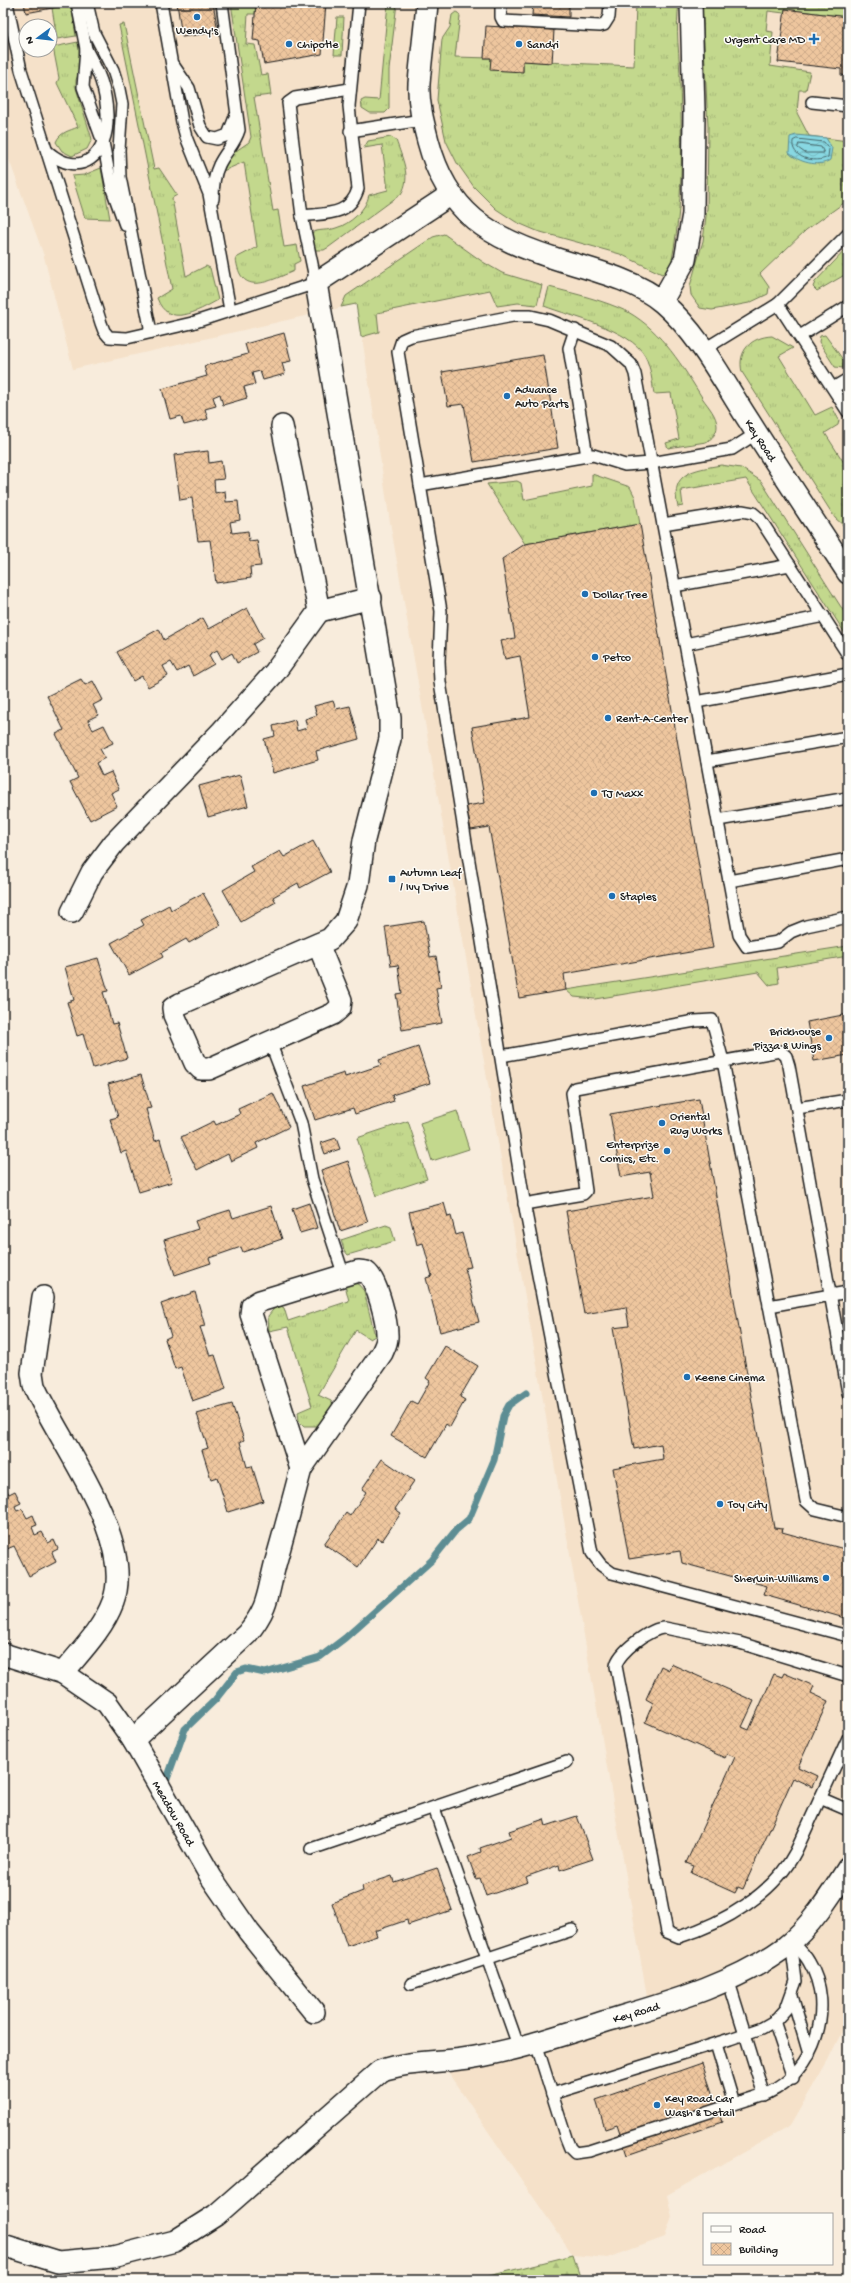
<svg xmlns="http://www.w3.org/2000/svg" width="851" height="2283" viewBox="0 0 851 2283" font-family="'Gochi Hand',sans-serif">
<defs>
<pattern id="grass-tufts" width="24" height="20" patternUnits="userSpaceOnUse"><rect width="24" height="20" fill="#c3d88d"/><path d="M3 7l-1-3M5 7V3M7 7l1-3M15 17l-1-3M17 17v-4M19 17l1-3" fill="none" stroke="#a7b979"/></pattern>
<pattern id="forest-firs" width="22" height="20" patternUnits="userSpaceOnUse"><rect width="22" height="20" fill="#c3d88d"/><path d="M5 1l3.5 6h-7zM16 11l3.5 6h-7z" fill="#a7b979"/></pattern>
<pattern id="water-waves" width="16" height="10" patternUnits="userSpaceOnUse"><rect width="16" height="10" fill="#88d8e2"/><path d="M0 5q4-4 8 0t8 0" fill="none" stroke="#75b9c1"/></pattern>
<pattern id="building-cross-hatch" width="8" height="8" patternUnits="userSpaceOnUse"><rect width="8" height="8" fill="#eec69e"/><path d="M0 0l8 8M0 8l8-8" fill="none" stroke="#ca8"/></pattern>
</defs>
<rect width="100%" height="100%" fill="#f8ecdc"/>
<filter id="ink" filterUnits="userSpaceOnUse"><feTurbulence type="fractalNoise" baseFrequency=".025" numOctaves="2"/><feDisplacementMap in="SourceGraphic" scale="8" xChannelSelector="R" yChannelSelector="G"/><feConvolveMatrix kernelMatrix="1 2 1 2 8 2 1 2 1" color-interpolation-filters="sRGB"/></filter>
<g filter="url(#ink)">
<!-- built -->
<path fill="#f5e1c9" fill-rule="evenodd" d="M3,3H848V1907L842,1917L848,1957V2019L828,2060L790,2126L667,2195L672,2217L665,2237L608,2258L573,2255L440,2061L649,2008L389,516L357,304L73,369L43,253L3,143ZM26,26H50V50H26Z"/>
<!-- grass -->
<g fill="url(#grass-tufts)" stroke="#707a54">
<path d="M231,3H256L255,14H248L246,44L255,45L261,75L268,74L271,95L254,97L273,211L278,210L284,247L297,245L300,261L294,264V271C269,281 240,298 236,258L257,247L244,162L223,171L233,153L249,142L251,137Z"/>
<polygon points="388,3 397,3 389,70 389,109 385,113 370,113 362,108 361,101 365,99 379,100"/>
<path d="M636,3H679C675,28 680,57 680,82C682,148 684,204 670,269L662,274L620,254L537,231L516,222L496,209L474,187L457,163L446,141L437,100L442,39L450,27L452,15L456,12L458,13L460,16L455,57L491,58L523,71V61L634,66Z"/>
<polygon points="702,3 848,3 847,17 785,9 784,13 768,11 766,31 773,32 770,66 810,72 806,90 799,90 797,113 809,136 848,141 848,200 806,230 760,274 769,287 768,294 749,303 712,310 700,308 691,295 690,286 703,241 707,208 708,127"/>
<polygon points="71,4 76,36 57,39 52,8"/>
<polygon points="337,17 344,17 342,55 334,55"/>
<path d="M124,24L154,169L159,168L177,195L172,198L186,276L206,266L210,268L218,300C198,311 168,329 157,298L172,289L119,25Z"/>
<path d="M78,42L81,67L76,80V88L92,139L87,149L72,156L62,151L56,142C60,132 69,131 78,127L57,83L59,78L53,47Z"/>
<path d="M391,137L396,140C402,158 412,177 401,194L329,247L324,250H315L312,244L311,233C318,229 328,231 336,228C350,224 366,210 369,195L388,190L382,145L364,148L368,141Z"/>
<polygon points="101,168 110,219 85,218 72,176 84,175"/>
<polygon points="444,234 483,262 502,273 542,285 537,305 518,303 497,306 490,290 377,313 379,332 361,337 356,304 341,307 346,296 433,237"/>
<polygon points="848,247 848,273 817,291 813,287 815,282"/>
<path d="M549,287C576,294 603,300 628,312C662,331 683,367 703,399C708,406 717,416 717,426C717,433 712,439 706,442L668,448L666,443L679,439L671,393L654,394C652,382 651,367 645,356C630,329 572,317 544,306Z"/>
<polygon points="825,335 844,361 843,368 835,367 819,342 820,336"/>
<path d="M772,336L793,348L779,356L815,415L832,407L839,420L838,425L825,433L848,469V524L843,525L835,518L742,372C737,351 751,337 772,336Z"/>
<path d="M721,465L741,468L761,481L848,618V638L746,479L681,490L683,506L678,507C669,472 694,470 721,465Z"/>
<polygon points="592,474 630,487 635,497 640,524 525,544 487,484 517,481 521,483 524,500 592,486"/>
<polygon points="848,946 848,956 777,968 779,983 769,985 758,972 595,999 574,997 566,990"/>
<polygon points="408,1121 427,1179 376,1196 357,1138"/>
<polygon points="386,1225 391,1227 395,1241 351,1254 348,1255 344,1250 341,1240"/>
<polygon points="353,1282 359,1285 364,1291 375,1336 370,1339 356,1330 318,1395 331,1401 333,1405 318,1426 304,1426 299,1421 298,1412 312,1406 288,1327 269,1331 268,1316 276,1306 281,1306 284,1308 288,1321 349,1301 345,1285"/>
</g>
<!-- forest -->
<polygon fill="url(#forest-firs)" stroke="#707a54" points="573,2255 581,2280 473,2280"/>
<!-- pitch -->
<polygon fill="#c3d88d" stroke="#707a54" points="457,1111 469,1149 432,1161 420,1123"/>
<!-- water -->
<path fill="url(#water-waves)" stroke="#5d8d93" d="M796,135L826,138L832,148L830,160C819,168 798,162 789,153L790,137Z"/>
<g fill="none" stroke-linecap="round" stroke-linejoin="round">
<!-- shore -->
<g stroke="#47676b" stroke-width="1">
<path d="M797,139L824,142L829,149L828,157C815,164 790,158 793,141Z"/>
<polygon points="799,144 821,147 824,153 805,153 798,148"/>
</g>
<!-- stream -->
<polyline stroke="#5d8d93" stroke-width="7" points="167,1779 185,1729 215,1700 237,1672 246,1669 265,1673 320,1657 345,1638 432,1560 456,1530 469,1519 494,1460 503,1416 509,1405 526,1393"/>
</g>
<!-- building -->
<g fill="url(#building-cross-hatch)" stroke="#1c1c1c">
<polygon points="24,3 67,3 68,5 26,13"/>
<polygon points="177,3 213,3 218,32 182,37"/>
<polygon points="256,3 326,3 322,54 264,64 260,41 253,40"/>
<polygon points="533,3 569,3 569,17 532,15"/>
<polygon points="785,9 847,17 848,14 848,76 841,75 841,69 778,62"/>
<polygon points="486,26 554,30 552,63 523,61 523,72 490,70 491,58 484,58"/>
<polygon points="284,333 291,361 282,363 285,374 263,380 260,371 252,373 255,384 244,387 247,398 223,405 220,394 213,397 216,406 205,409 208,419 184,425 181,416 170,419 162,389 207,376 204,366 248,354 245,344"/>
<polygon points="543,355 558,448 474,462 464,404 448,406 442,372"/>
<polygon points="208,451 209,463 221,461 224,479 214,480 215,493 225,491 226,502 238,501 240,520 230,522 232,533 248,531 249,541 257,540 261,566 250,567 251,578 216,583 210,540 198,541 192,498 180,500 174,455"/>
<polygon points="640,524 713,948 564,974 566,990 519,998 489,827 471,830 466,806 485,803 472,727 530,717 520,656 505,659 501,641 515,638 502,559 525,544"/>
<polygon points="247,608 263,638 253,644 257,652 237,663 232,653 222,659 217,650 209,655 214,664 193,676 188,666 177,672 171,662 163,666 168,676 148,687 142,676 133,681 117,652 159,629 164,640 203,618 209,629"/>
<polygon points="81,679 85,685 93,681 103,700 93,705 98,715 88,720 93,730 104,725 113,743 100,749 105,758 96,763 102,776 111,772 119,789 111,793 117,806 90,820 70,782 78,778 56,734 64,730 47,696"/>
<polygon points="333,701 336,709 350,706 359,739 316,751 318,760 273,773 264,739 275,736 273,726 295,720 297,731 307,728 305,719 317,715 314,706"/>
<polygon points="240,775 248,806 208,817 199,786"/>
<polygon points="313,841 330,872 300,888 298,883 273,897 276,902 241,922 223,890 254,872 251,867 280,851 284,857"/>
<polygon points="203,893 221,925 189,943 186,939 161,953 163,957 129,975 111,943 144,925 141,920 169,905 171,910"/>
<polygon points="424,921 430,957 436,956 441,987 436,988 442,1023 402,1030 396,994 402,993 398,965 391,966 385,927"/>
<polygon points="98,958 108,991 103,992 112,1024 117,1023 127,1058 93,1068 83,1034 77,1036 67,1002 74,1000 65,967"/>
<polygon points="848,1014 848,1055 814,1061 807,1022"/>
<polygon points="418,1047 430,1083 392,1095 394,1101 355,1114 353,1108 315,1120 304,1086 344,1073 345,1077 381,1065 379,1060"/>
<polygon points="141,1075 151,1108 146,1109 155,1141 160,1139 172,1182 139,1192 126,1151 121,1153 110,1119 118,1117 108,1084"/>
<polygon points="273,1093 289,1127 256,1143 258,1148 231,1161 228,1154 197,1170 181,1137 214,1121 216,1125 227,1120 240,1114 238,1109"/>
<polygon points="699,1099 774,1528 783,1529 782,1532 848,1550 848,1619 764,1595 767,1586 682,1563 680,1551 629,1559 613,1468 663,1459 661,1444 634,1449 613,1328 629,1326 626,1307 584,1314 566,1211 654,1196 650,1172 621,1177 610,1114"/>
<polygon points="336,1138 340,1149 325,1154 321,1143"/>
<polygon points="348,1161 368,1222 340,1231 321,1170"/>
<polygon points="309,1203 317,1228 300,1233 292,1209"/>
<polygon points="444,1203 448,1217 451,1216 456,1235 462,1233 471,1267 465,1268 479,1322 440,1332 426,1278 432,1276 423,1243 417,1245 409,1212"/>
<polygon points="271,1206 282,1239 243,1252 241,1247 209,1258 211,1263 175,1275 164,1240 198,1229 195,1221 230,1210 233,1218"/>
<polygon points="195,1292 205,1326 200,1327 210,1356 215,1355 226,1389 192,1401 181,1367 175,1369 165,1339 171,1336 161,1304"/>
<polygon points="445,1346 478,1366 460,1397 465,1400 450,1427 446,1424 427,1457 391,1436 411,1401 417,1404 430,1381 426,1378"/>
<polygon points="232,1404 244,1440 240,1442 247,1467 252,1466 263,1501 228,1512 217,1477 211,1479 202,1450 208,1448 197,1414"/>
<polygon points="382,1459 414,1481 395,1509 401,1513 382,1541 378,1538 358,1567 324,1544 346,1513 350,1516 366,1492 362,1489"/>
<polygon points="3,1487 5,1487 9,1494 15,1491 21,1503 15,1506 17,1511 22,1509 27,1518 33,1515 37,1525 32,1527 35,1535 42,1532 48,1543 54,1540 58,1549 52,1552 56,1562 29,1576 14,1546 7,1549 3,1542"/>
<polygon points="671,1664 754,1701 742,1727 749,1730 774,1674 782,1677 784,1673 814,1686 811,1693 828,1701 798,1767 817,1776 812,1787 793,1778 743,1889 738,1887 735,1893 691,1873 694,1866 686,1863 735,1757 727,1754 725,1758 645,1722 653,1703 646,1699 661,1666 669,1670"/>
<polygon points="577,1816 593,1859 560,1870 559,1865 528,1876 526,1877 528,1882 486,1896 480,1878 476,1879 468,1857 481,1852 480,1848 511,1837 509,1831 544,1819 546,1826"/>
<polygon points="437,1868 452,1910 408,1925 407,1920 378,1930 375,1930 377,1936 347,1946 332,1903 363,1891 362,1886 392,1876 394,1882"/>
<polygon points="702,2063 722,2122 627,2155 617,2125 605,2129 596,2100"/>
</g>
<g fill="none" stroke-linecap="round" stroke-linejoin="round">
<!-- service casing -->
<g stroke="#1c1c1c" stroke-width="14">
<g id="service">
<polyline points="7,3 21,70 101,323 104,331 109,337 127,338 192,323 316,283 302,216 288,103 295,98 350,89"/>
<polyline points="77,3 86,49 83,87 103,142 112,189 125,225"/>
<polyline points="87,3 94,33 113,70 119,89 122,104 119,150 120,177 151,332"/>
<polyline points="161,3 182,122 186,137 209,194 230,310"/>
<polyline points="501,3 501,17 503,21 600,26 604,25 609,17 610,3"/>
<polyline points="174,66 189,88 200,126 207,137 217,139 228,135 235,117"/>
<polyline points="812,102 848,106"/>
<polyline points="350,131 422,120"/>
<path d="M47,151C81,181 109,154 107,115C106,88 99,73 86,49"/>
<path d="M213,199C213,187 214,175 219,165C225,152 235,144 239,130L222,3"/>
<path d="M302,216C326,213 350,216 358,189L349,106L359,3"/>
<polyline points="848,234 778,304 848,412"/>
<polyline points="575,330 569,348 587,456"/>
<polyline points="800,336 848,306"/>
<polyline points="703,350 778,304"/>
<polyline points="833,388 848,379"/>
<polyline points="420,485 593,455 625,465 651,463 732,449 757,433"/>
<polyline points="663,524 742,511 753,513 760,519 848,655"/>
<polyline points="674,586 790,565"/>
<polyline points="685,644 824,616"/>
<polyline points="696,702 848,674"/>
<polyline points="707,761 848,737"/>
<polyline points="718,820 848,798"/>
<polyline points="729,881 848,859"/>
<polyline points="848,917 806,926 791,932 778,942 747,947 739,935 635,374 631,364 611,346 549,320 531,316 513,316 411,336 402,340 398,352 441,611 439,661 440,682 526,1213 592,1553 601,1565 612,1573 848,1636"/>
<polyline points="270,1042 301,1123 312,1179 344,1276"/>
<polyline points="501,1056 695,1021 712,1020 723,1061 806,1501 815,1509 848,1517"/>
<polyline points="797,1108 848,1100"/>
<polyline points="524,1204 583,1194 586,1191 572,1093 575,1088 780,1051 786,1056 789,1066 848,1393"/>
<polyline points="769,1306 848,1292"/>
<path d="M848,1676L740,1643L665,1628C652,1627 618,1652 616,1666L667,1932L679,1937C724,1923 774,1894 796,1851L848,1738"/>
<polyline points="820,1798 848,1810"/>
<polyline points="434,1808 519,2048"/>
<polyline points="311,1849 567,1762"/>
<polyline points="728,1979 764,2095"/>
<polyline points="411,1984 572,1930"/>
<polyline points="792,1996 809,2054"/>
<polyline points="774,2021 793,2078"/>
<path d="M536,2043L566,2138L570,2148L575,2153L589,2151L768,2093C815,2072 836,2006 809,1962C805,1954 797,1947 791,1941"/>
<polyline points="716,2044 734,2104"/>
<polyline points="552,2094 730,2039 762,2028 776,2020 786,2009 796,1981 791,1941"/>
</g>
</g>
<!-- minor casing -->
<g stroke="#1c1c1c" stroke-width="24">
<g id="minor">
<path d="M427,3C425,30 421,57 419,84C418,103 423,122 428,141C447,213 489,238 557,259C589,269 637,280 663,303C700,335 723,381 749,421C781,472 815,522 848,573"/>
<polyline points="662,301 685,260 693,214 694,111 691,3"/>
<polyline points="319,611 371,598"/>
<polyline points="72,912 92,872 114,843 222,731 275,672 319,611 282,426"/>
<polyline points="318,944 341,1000 340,1008 333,1014 209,1069 201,1069 195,1063 174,1015 173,1008 180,1004 318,944 330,939 346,921 358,885 364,840 390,739 390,718 316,283 450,195"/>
<path d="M358,1271L366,1272C377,1279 388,1324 387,1338C387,1343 384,1348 382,1353L301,1469L251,1314L252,1306L260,1301Z"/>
<path d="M43,1297L32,1373L34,1386C60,1444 136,1540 113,1602C103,1629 81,1651 63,1673"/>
<polyline points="3,1654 63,1673 107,1703 133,1740 211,1877 249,1932 314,2012"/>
<path d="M133,1740L247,1634C270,1606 267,1594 276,1561C285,1530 293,1499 301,1469"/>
<path d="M3,2245L58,2262L113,2257L175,2241L216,2215L380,2071C410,2060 443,2063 475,2057C517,2050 559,2036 600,2023C663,2004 730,1987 784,1948C810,1928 831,1895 848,1868"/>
</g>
</g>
<!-- service -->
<use href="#service" stroke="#fdfcf7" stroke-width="11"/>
<!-- minor -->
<use href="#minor" stroke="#fdfcf7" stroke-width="21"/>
</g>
</g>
<!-- markers -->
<g fill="#1f6fb2" stroke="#fdfcf7" stroke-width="1.5">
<circle cx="197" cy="17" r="4"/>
<path d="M812 33h4v4h4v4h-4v4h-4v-4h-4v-4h4z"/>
<circle cx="289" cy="44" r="4"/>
<circle cx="519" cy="44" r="4"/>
<circle cx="507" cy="396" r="4"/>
<circle cx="585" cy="594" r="4"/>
<circle cx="595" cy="657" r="4"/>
<circle cx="608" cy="718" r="4"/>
<circle cx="594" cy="793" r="4"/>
<rect x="388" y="875" width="8" height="8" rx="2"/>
<circle cx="612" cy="896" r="4"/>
<circle cx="829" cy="1038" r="4"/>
<circle cx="662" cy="1123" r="4"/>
<circle cx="667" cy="1151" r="4"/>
<circle cx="687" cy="1377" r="4"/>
<circle cx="720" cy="1504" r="4"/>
<circle cx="826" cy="1578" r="4"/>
<circle cx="657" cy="2105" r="4"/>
</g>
<g text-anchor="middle" stroke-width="3" stroke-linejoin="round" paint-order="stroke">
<!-- poi labels -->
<g font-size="12" fill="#1c1c1c" stroke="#fdfcf7" text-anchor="start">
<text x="197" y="34" text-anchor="middle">Wendy's</text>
<text x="805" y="43" text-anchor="end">Urgent Care MD</text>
<text x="297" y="48">Chipotle</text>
<text x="527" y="48">Sandri</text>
<text x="515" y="393">Advance<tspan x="515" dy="14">Auto Parts</tspan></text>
<text x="593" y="598">Dollar Tree</text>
<text x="603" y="661">Petco</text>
<text x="616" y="722">Rent-A-Center</text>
<text x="602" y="797">TJ Maxx</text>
<text x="400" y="876">Autumn Leaf<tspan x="400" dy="14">/ Ivy Drive</tspan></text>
<text x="620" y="900">Staples</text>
<text x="821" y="1035" text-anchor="end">Brickhouse<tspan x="821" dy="14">Pizza &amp; Wings</tspan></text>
<text x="670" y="1120">Oriental<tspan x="670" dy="14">Rug Works</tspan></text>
<text x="659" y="1148" text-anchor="end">Enterprize<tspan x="659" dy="14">Comics, Etc.</tspan></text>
<text x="695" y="1381">Keene Cinema</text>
<text x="728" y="1508">Toy City</text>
<text x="818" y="1582" text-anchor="end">Sherwin-Williams</text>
<text x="665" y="2102">Key Road Car<tspan x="665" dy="14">Wash &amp; Detail</tspan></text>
</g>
<!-- street labels -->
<g font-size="12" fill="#1c1c1c" stroke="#fdfcf7">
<text transform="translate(761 440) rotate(57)" y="4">Key Road</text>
<text transform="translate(174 1813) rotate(60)" y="4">Meadow Road</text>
<text transform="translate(636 2012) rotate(-17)" y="4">Key Road</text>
</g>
</g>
<!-- margin -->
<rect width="851" height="2283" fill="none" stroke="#fdfcf7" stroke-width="16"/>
<rect x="8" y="8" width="835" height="2267" fill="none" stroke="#1c1c1c" stroke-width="1.5" filter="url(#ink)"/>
<!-- legend -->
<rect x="703" y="2213" width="130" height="52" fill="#fdfcf7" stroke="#a3a29f"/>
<rect x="711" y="2226" width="20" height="6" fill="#fdfcf7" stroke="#a3a29f"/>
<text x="739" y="2233" font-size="12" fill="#1c1c1c">Road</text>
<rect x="711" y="2243" width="20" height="12" fill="url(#building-cross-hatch)" stroke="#a3a29f"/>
<text x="739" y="2253" font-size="12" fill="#1c1c1c">Building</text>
<!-- north arrow -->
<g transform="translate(38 38) rotate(255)"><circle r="19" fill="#fdfcf7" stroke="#a3a29f"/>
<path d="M0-3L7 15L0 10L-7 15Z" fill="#1f6fb2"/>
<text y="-6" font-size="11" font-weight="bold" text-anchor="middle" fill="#1c1c1c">N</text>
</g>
</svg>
